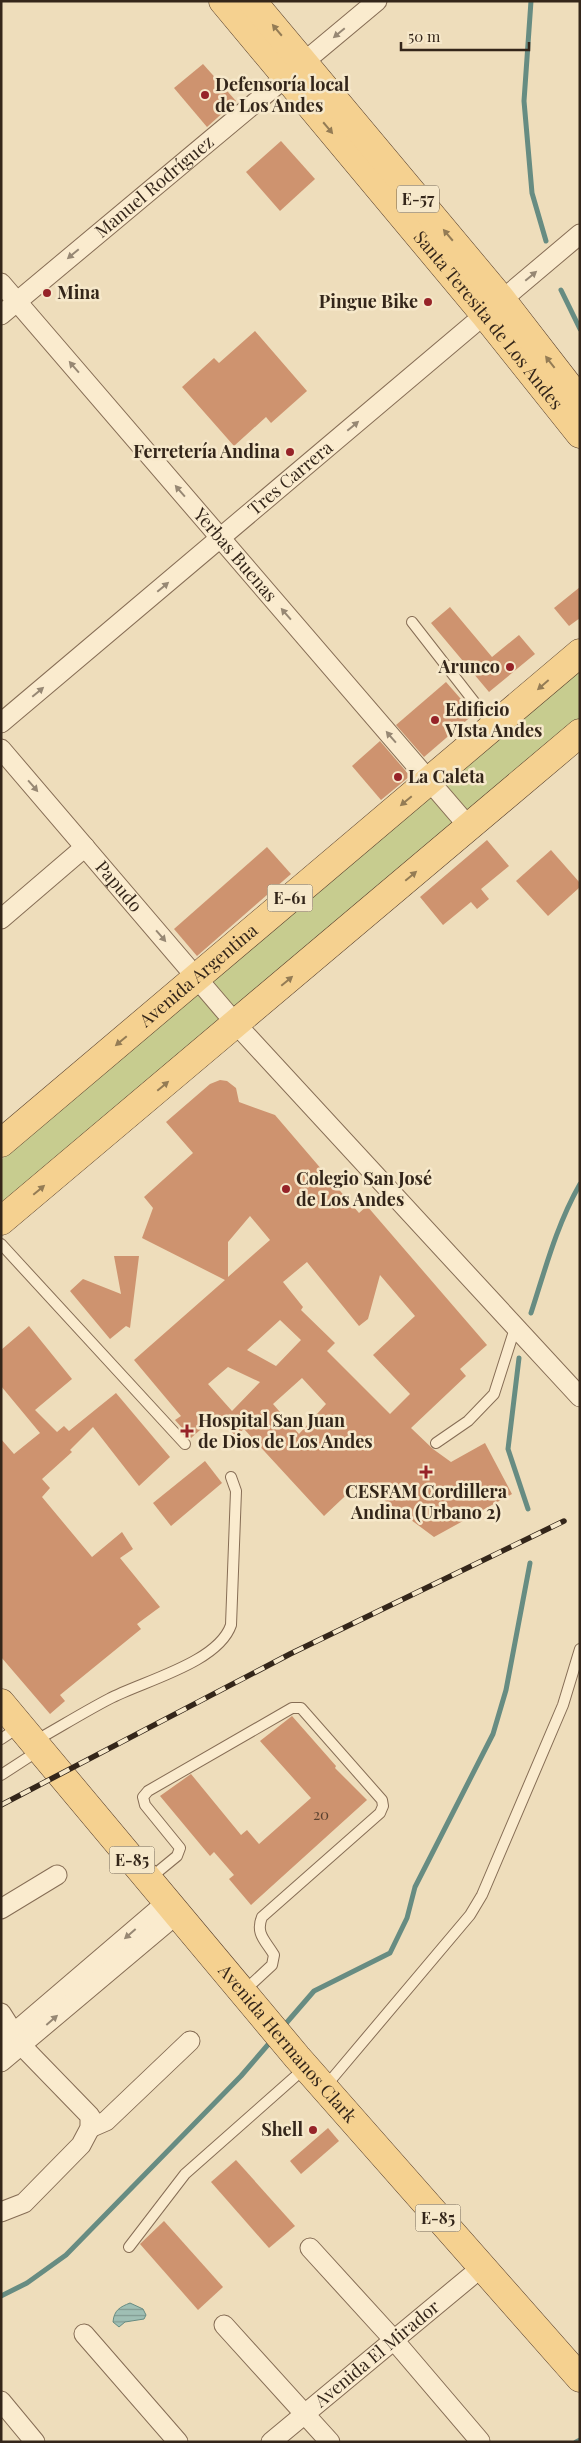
<svg xmlns="http://www.w3.org/2000/svg" width="581" height="2443" viewBox="0 0 581 2443" font-family="'Playfair Display',serif">
<defs>
<pattern id="water-rules" width="6" height="5" patternUnits="userSpaceOnUse" patternTransform="scale(1.25)"><rect width="6" height="5" fill="#9fbfb4"/><path d="M0 2.5h6" fill="none" stroke="#829b92"/></pattern>
</defs>
<rect width="100%" height="100%" fill="#edb"/>
<!-- park -->
<polygon fill="#c7cc8f" points="580,661 580,719 1,1218 1,1160"/>
<!-- water -->
<path fill="url(#water-rules)" stroke="#678c82" d="M130,2303L143,2309L146,2315L144,2319L125,2322L119,2327L113,2322C114,2310 120,2307 130,2303Z"/>
<g fill="none" stroke-linecap="round" stroke-linejoin="round">
<!-- stream -->
<g stroke="#678c82" stroke-width="5">
<polyline points="531,1 524,101 532,193 546,241"/>
<polyline points="561,290 580,329"/>
<path d="M531,1313C545,1270 557,1224 580,1184"/>
<polyline points="519,1358 508,1449 528,1509"/>
<polyline points="282,2028 314,1991 390,1953 407,1918 415,1887 493,1734 506,1690 530,1563"/>
<polyline points="1,2296 27,2283 66,2255 241,2076 272,2040"/>
<polyline points="576,2442 580,2440"/>
</g>
</g>
<!-- building -->
<g fill="#ce936f" fill-rule="evenodd">
<polygon points="203,64 236,101 207,127 174,88"/>
<polygon points="281,141 315,179 280,211 246,172"/>
<polygon points="255,331 307,391 271,423 266,417 234,446 182,387 214,358 219,363"/>
<polygon points="580,587 580,618 569,626 554,608"/>
<polygon points="450,607 492,657 519,635 535,654 489,692 431,623"/>
<polygon points="446,682 474,714 424,757 396,725"/>
<polygon points="380,741 410,776 381,800 352,766"/>
<polygon points="487,840 509,866 481,889 489,899 477,909 471,902 443,925 420,897"/>
<polygon points="267,847 291,874 197,956 174,929"/>
<polygon points="551,850 580,883 580,887 548,916 516,881"/>
<path d="M220,1080L227,1081L236,1088L239,1102L275,1115L359,1213L367,1206L487,1345L460,1369L466,1376L411,1428L433,1449L451,1462L485,1443L512,1494L434,1537L360,1482L324,1516L244,1429L235,1436L217,1415L191,1438L175,1420L181,1416L134,1360L225,1280L142,1238L153,1208L144,1197L193,1153L166,1122L210,1084ZM250,1216L270,1240L228,1277V1242ZM307,1262L359,1326L368,1319L380,1275L415,1316L373,1355L410,1394L390,1414L327,1351L335,1343L301,1310L303,1307L283,1282ZM280,1320L301,1340L276,1366L247,1350ZM228,1367L260,1382L232,1411L208,1384ZM302,1378L326,1404L299,1434L273,1404Z"/>
<polygon points="114,1256 139,1256 130,1328 126,1326 110,1339 70,1291 83,1279 121,1294"/>
<polygon points="29,1326 72,1379 35,1410 57,1432 64,1426 69,1431 116,1393 170,1457 139,1486 93,1427 70,1450 72,1452 42,1479 50,1488 42,1497 92,1557 122,1532 133,1549 120,1558 160,1607 137,1624 141,1629 60,1695 65,1701 50,1714 1,1657 1,1439 14,1454 40,1433 1,1386 1,1350"/>
<polygon points="205,1461 222,1483 171,1526 153,1503"/>
<polygon points="292,1716 336,1766 335,1768 367,1800 251,1905 229,1879 234,1875 214,1852 210,1856 160,1796 191,1774 241,1835 247,1830 259,1844 311,1798 260,1741"/>
<polygon points="328,2128 339,2141 301,2174 290,2161"/>
<polygon points="236,2160 295,2226 269,2248 211,2182"/>
<polygon points="164,2221 223,2287 198,2310 140,2244"/>
</g>
<g fill="none" stroke-linecap="round" stroke-linejoin="round">
<!-- service casing -->
<g stroke="#866d55" stroke-width="12">
<g id="service">
<polyline points="412,622 493,726"/>
<polyline points="1,1244 185,1444"/>
<polyline points="436,1443 468,1421 494,1394 515,1328"/>
<polyline points="1,1739 19,1727"/>
<path d="M35,1741C60,1727 84,1712 109,1699C143,1681 218,1663 231,1625L236,1491L231,1477"/>
<polyline points="1,1775 38,1751"/>
<path d="M149,1879L177,1856L180,1848L145,1805L143,1797L148,1791L292,1708H301L382,1800L383,1806L380,1813L262,1917C255,1934 266,1941 274,1955L272,1965L243,1992"/>
<polyline points="325,2087 470,1915 482,1895 563,1705 580,1649"/>
<polyline points="129,2247 185,2174 306,2067"/>
</g>
</g>
<!-- minor casing -->
<g stroke="#866d55" stroke-width="21">
<g id="minor">
<path id="s1" d="M1,283L469,827"/>
<path id="s2" d="M1,315L377,1"/>
<path id="s3" d="M1,723L580,234"/>
<path id="s4" d="M1,749L236,1024L580,1397"/>
<polyline points="1,919 85,847"/>
<polyline points="1,1909 57,1875"/>
<polyline points="1,2013 22,2046 90,2116 90,2128 81,2145 24,2203 1,2212"/>
<polyline points="1,2044 167,1902"/>
<polyline points="1,2062 177,1914"/>
<polyline points="90,2128 106,2121 190,2041"/>
<polyline points="310,2248 393,2339 480,2441"/>
<polyline points="224,2325 330,2442"/>
<polyline points="84,2334 178,2442"/>
<polyline points="1,2401 35,2442"/>
<path id="s5" d="M271,2442L482,2267"/>
</g>
</g>
<!-- primary casing -->
<g stroke="#533b2a" stroke-width="29">
<g id="primary">
<path id="s6" d="M223,1L485,315L580,434"/>
<polyline points="252,1 502,300 580,401"/>
<path id="s7" d="M1,1143L580,653"/>
<polyline points="1,1221 580,733"/>
<path id="s8" d="M1,1703L297,2057L580,2378"/>
</g>
</g>
<!-- service -->
<use href="#service" stroke="#faebce" stroke-width="10"/>
<!-- minor -->
<use href="#minor" stroke="#faebce" stroke-width="19"/>
<!-- primary -->
<use href="#primary" stroke="#f5d190" stroke-width="28"/>
<!-- rail casing -->
<g stroke="#34261a" stroke-width="5.5">
<polyline id="rail" points="1,1805 290,1654 564,1521"/>
</g>
<!-- rail -->
<use href="#rail" stroke="#f6e8ca" stroke-width="4" stroke-dasharray="11" stroke-linecap="butt"/>
</g>
<!-- one-way arrows -->
<defs><path id="oneway-solid" d="M-6-.8H1V-3.2L6.5 0L1 3.2V.8H-6Z" transform="scale(1.25)"/></defs>
<g fill="#947c55">
<use href="#oneway-solid" transform="translate(277 30) rotate(-130)"/>
<use href="#oneway-solid" transform="translate(328 128) rotate(50)"/>
<use href="#oneway-solid" transform="translate(448 235) rotate(-130)"/>
<use href="#oneway-solid" transform="translate(550 362) rotate(-128)"/>
<use href="#oneway-solid" transform="translate(543 685) rotate(139)"/>
<use href="#oneway-solid" transform="translate(406 801) rotate(140)"/>
<use href="#oneway-solid" transform="translate(411 876) rotate(-40)"/>
<use href="#oneway-solid" transform="translate(287 981) rotate(-40)"/>
<use href="#oneway-solid" transform="translate(121 1041) rotate(140)"/>
<use href="#oneway-solid" transform="translate(163 1086) rotate(-40)"/>
<use href="#oneway-solid" transform="translate(39 1190) rotate(-40)"/>
</g>
<g fill="#978874">
<use href="#oneway-solid" transform="translate(339 33) rotate(140)"/>
<use href="#oneway-solid" transform="translate(73 254) rotate(140)"/>
<use href="#oneway-solid" transform="translate(531 276) rotate(-40)"/>
<use href="#oneway-solid" transform="translate(74 367) rotate(-131)"/>
<use href="#oneway-solid" transform="translate(353 426) rotate(-40)"/>
<use href="#oneway-solid" transform="translate(180 491) rotate(-131)"/>
<use href="#oneway-solid" transform="translate(163 587) rotate(-40)"/>
<use href="#oneway-solid" transform="translate(286 614) rotate(-131)"/>
<use href="#oneway-solid" transform="translate(38 692) rotate(-40)"/>
<use href="#oneway-solid" transform="translate(391 737) rotate(-131)"/>
<use href="#oneway-solid" transform="translate(33 786) rotate(49)"/>
<use href="#oneway-solid" transform="translate(161 936) rotate(49)"/>
<use href="#oneway-solid" transform="translate(130 1934) rotate(139)"/>
<use href="#oneway-solid" transform="translate(52 2020) rotate(-41)"/>
</g>
<!-- markers -->
<g fill="#962328" stroke="#f6e8ca" stroke-width="2">
<circle cx="205" cy="95" r="5"/>
<circle cx="47" cy="293" r="5"/>
<circle cx="428" cy="302" r="5"/>
<circle cx="290" cy="452" r="5"/>
<circle cx="510" cy="667" r="5"/>
<circle cx="435" cy="720" r="5"/>
<circle cx="398" cy="777" r="5"/>
<circle cx="286" cy="1189" r="5"/>
<path d="M184.5 1423.5h5v5h5v5h-5v5h-5v-5h-5v-5h5z"/>
<path d="M423.5 1464.5h5v5h5v5h-5v5h-5v-5h-5v-5h5z"/>
<circle cx="313" cy="2130" r="5"/>
</g>
<g text-anchor="middle" stroke-width="5" stroke-linejoin="round" paint-order="stroke">
<!-- number labels -->
<g font-size="15" fill="#5a412f">
<text x="321" y="1820">20</text>
</g>
<!-- shield labels -->
<g fill="#f6e8ca" stroke="#6e604f" stroke-width="1">
<rect x="397" y="185.5" width="42" height="27" rx="4"/>
<rect x="267.5" y="884.5" width="45" height="27" rx="4"/>
<rect x="109.5" y="1846.5" width="45" height="27" rx="4"/>
<rect x="415.5" y="2204.5" width="45" height="27" rx="4"/>
</g>
<g font-size="16" font-weight="bold" fill="#34261a">
<text x="418" y="205">E-57</text>
<text x="290" y="904">E-61</text>
<text x="132" y="1866">E-85</text>
<text x="438" y="2224">E-85</text>
</g>
<!-- poi labels -->
<g font-size="18" font-weight="bold" fill="#34261a" stroke="#f6e8ca" text-anchor="start">
<text x="215" y="91">Defensoría local<tspan x="215" dy="21">de Los Andes</tspan></text>
<text x="57" y="299">Mina</text>
<text x="418" y="308" text-anchor="end">Pingue Bike</text>
<text x="280" y="458" text-anchor="end">Ferretería Andina</text>
<text x="500" y="673" text-anchor="end">Arunco</text>
<text x="445" y="716">Edificio<tspan x="445" dy="21">VIsta Andes</tspan></text>
<text x="408" y="783">La Caleta</text>
<text x="296" y="1185">Colegio San José<tspan x="296" dy="21">de Los Andes</tspan></text>
<text x="198" y="1427">Hospital San Juan<tspan x="198" dy="21">de Dios de Los Andes</tspan></text>
<text x="426" y="1498" text-anchor="middle">CESFAM Cordillera<tspan x="426" dy="21">Andina (Urbano 2)</tspan></text>
<text x="303" y="2136" text-anchor="end">Shell</text>
</g>
<!-- street labels -->
<g font-size="18" fill="#34261a" stroke="#f6e8ca">
<text dy="6" stroke="none"><textPath href="#s2" startOffset="200">Manuel Rodríguez</textPath></text>
<text dy="6" stroke="none"><textPath href="#s6" startOffset="415">Santa Teresita de Los Andes</textPath></text>
<text dy="6" stroke="none"><textPath href="#s3" startOffset="379">Tres Carrera</textPath></text>
<text dy="6" stroke="none"><textPath href="#s1" startOffset="359">Yerbas Buenas</textPath></text>
<text dy="6" stroke="none"><textPath href="#s4" startOffset="181">Papudo</textPath></text>
<text dy="6" stroke="none"><textPath href="#s7" startOffset="259">Avenida Argentina</textPath></text>
<text dy="6" stroke="none"><textPath href="#s8" startOffset="445">Avenida Hermanos Clark</textPath></text>
<text dy="6" stroke="none"><textPath href="#s5" startOffset="138">Avenida El Mirador</textPath></text>
</g>
</g>
<!-- border -->
<rect width="581" height="2443" fill="none" stroke="#34261a" stroke-width="5"/>
<!-- scale -->
<path d="M401 42v8h128v-8" fill="none" stroke="#34261a" stroke-width="2.5"/>
<text x="408" y="42" font-size="15" fill="#34261a" stroke="#f6e8ca" stroke-width="4" paint-order="stroke">50 m</text>
</svg>
